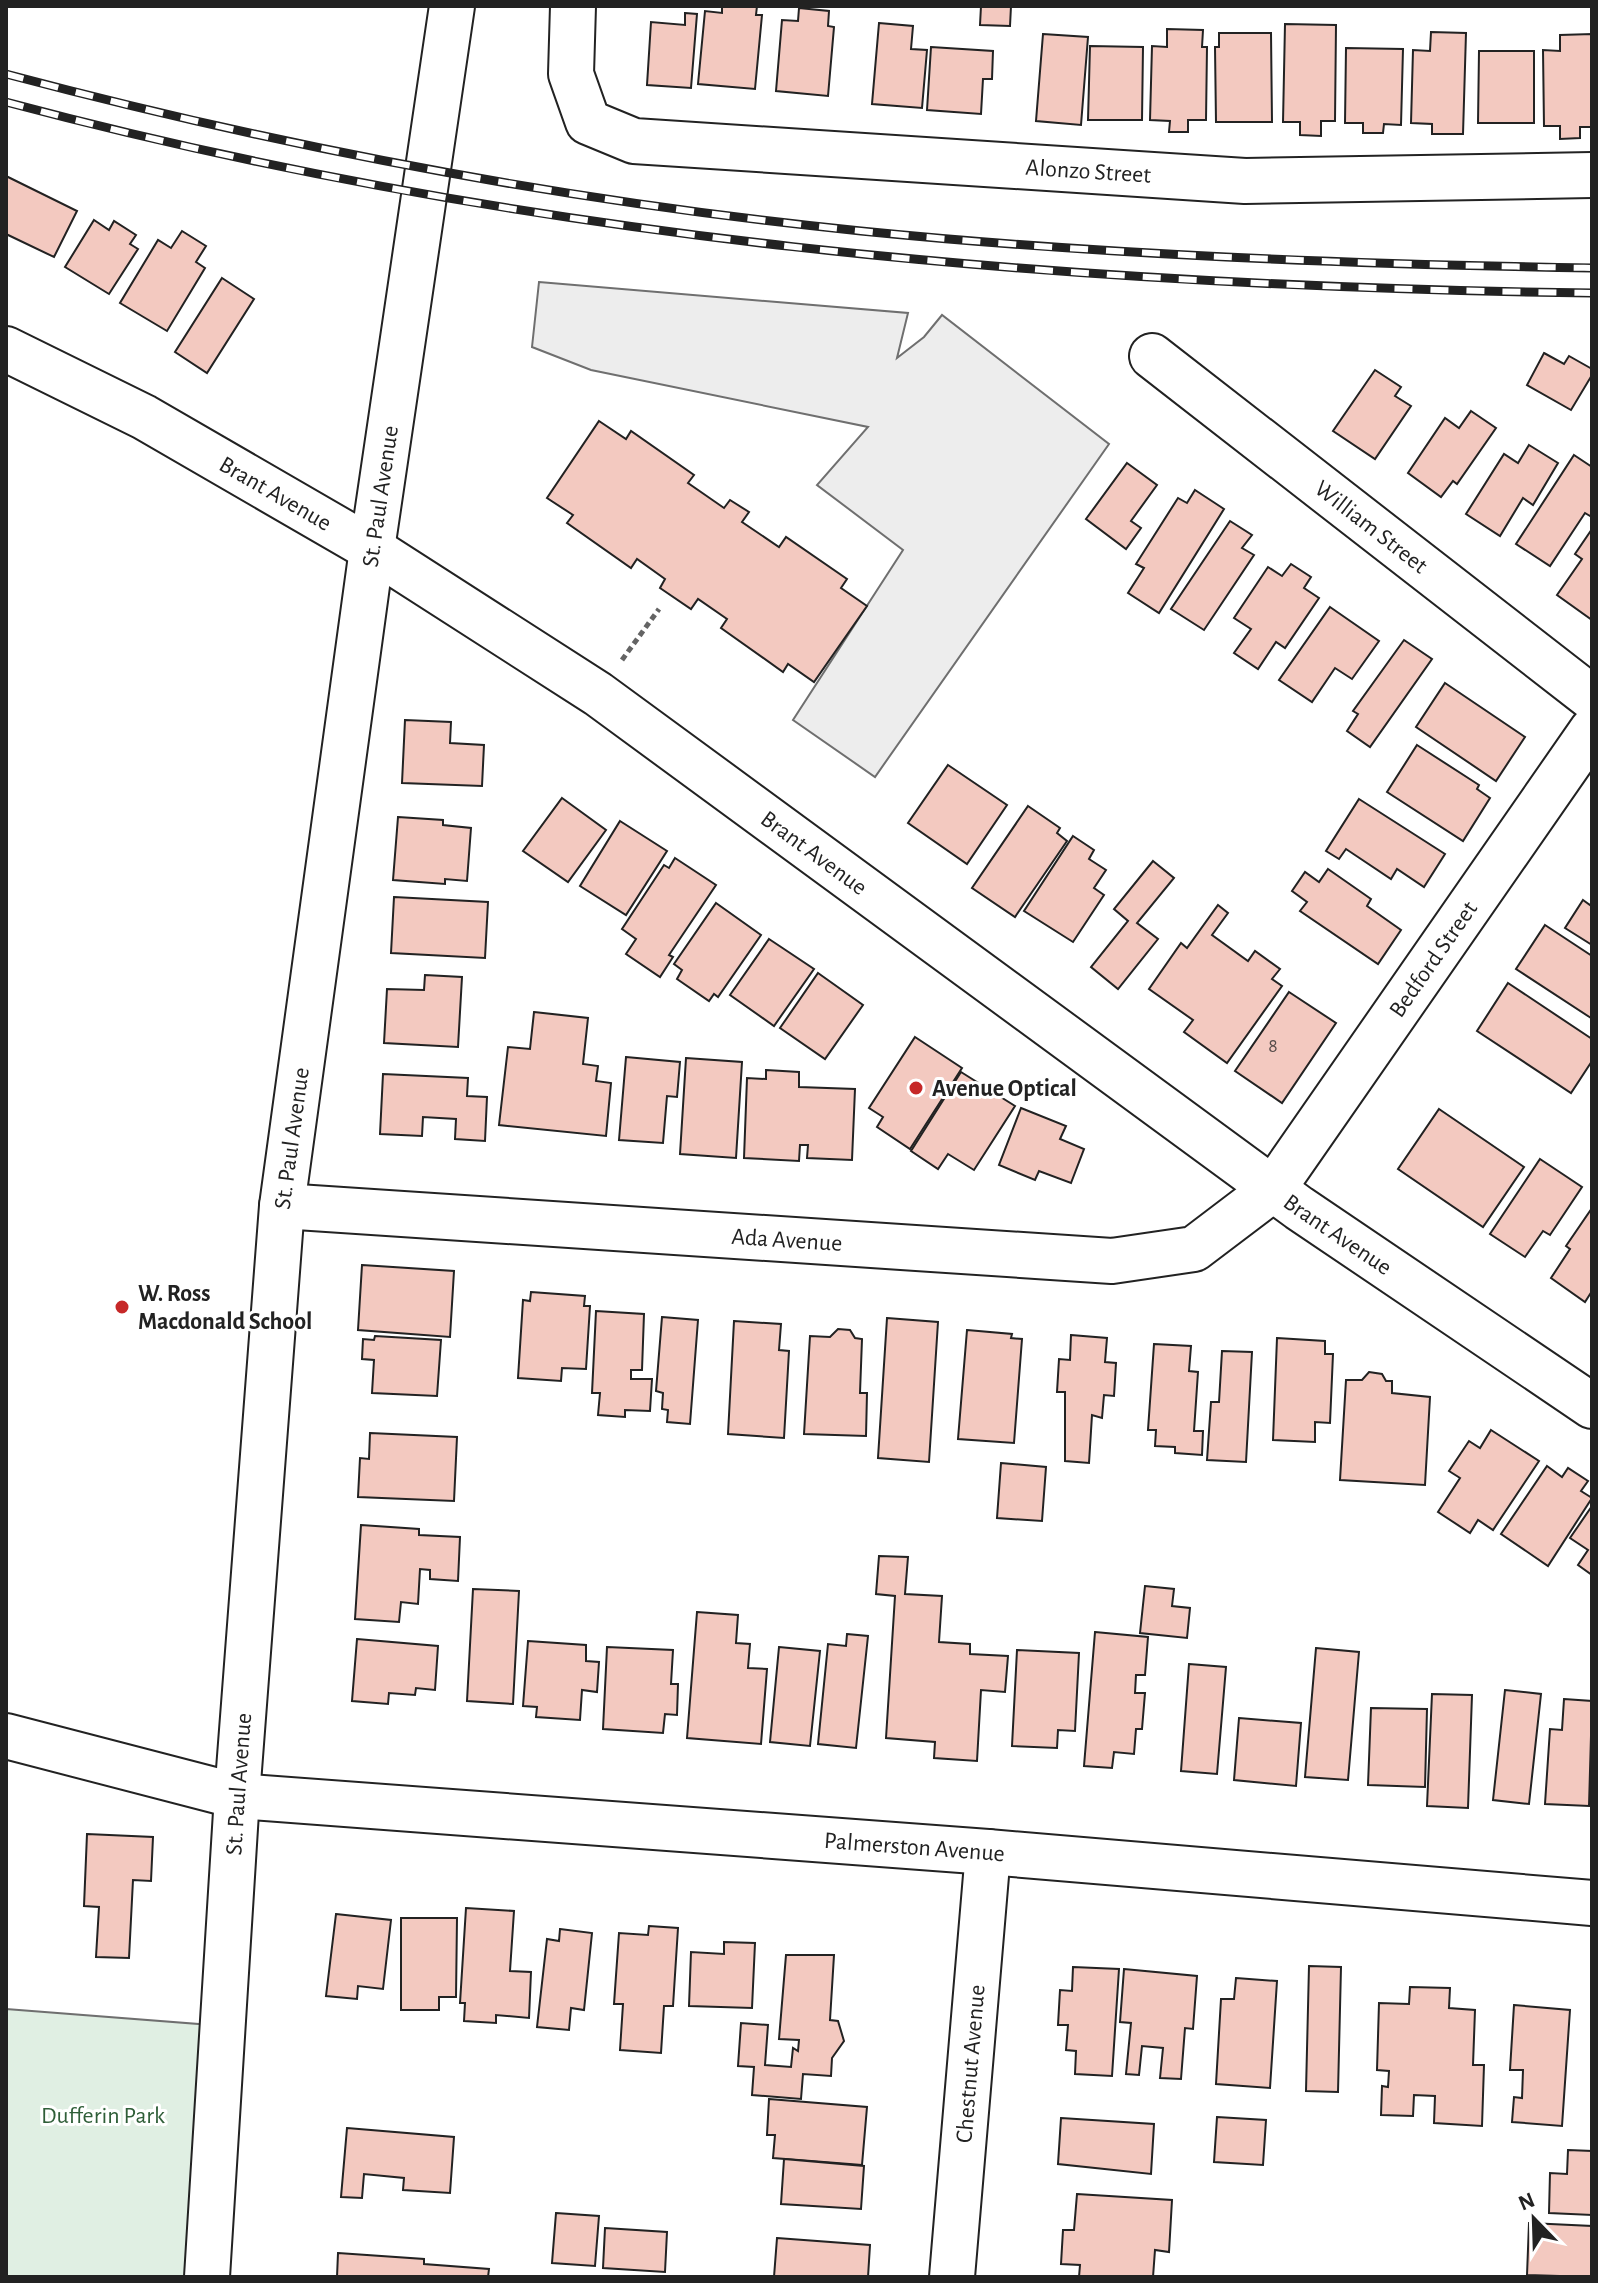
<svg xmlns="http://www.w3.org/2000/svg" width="1598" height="2283" viewBox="0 0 1598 2283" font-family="'Alegreya Sans',sans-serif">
<rect width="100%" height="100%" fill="#fff"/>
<!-- green -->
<polygon fill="#e0efe3" stroke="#6f6f6f" stroke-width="2" points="6,2009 211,2025 185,2277 6,2277"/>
<!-- parking -->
<polygon fill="#ededed" stroke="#6f6f6f" stroke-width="2" points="539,282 908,313 897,358 924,337 942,315 1109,444 875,777 793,720 903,550 817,485 868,427 591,370 532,347"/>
<!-- building -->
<g fill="#f3c9c0" stroke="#222" stroke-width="2">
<polygon points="722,6 757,6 756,15 762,15 755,89 698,84 705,11 722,13"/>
<polygon points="981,6 1011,6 1010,26 980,25"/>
<polygon points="799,8 829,11 828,26 834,27 828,96 776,91 782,20 798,21"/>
<polygon points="685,13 697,14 691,88 647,85 651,22 685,25"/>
<polygon points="879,23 913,26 911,49 927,50 922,108 872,104"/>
<polygon points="1285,24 1336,25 1335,121 1321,121 1321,136 1300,135 1300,122 1283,122"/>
<polygon points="1167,29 1203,30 1202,47 1207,47 1206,120 1188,120 1188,132 1169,132 1170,121 1150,120 1152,46 1167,47"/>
<polygon points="1431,32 1466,33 1463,134 1432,134 1432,124 1411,123 1413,50 1430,51"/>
<polygon points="1219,33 1271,33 1272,122 1216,122 1215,47 1219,47"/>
<polygon points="1043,34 1088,37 1081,125 1036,121"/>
<polygon points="1592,34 1592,127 1580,127 1580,138 1560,139 1560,126 1544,126 1543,50 1560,51 1560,35"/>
<polygon points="1090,46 1143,47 1142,120 1088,120"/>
<polygon points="931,47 993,51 992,79 983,79 981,114 927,110"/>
<polygon points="1346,48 1403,49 1401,125 1384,124 1383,133 1363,133 1363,123 1345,123"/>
<polygon points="1479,51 1534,51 1534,123 1478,123"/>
<polygon points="6,176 77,211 54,257 6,234"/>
<polygon points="94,220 109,230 114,221 136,235 130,244 138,249 109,294 65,267"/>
<polygon points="182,231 206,246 196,262 205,268 167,331 120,303 158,240 171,248"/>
<polygon points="222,278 254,299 207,373 175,352"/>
<polygon points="1544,353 1564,364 1569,356 1592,369 1592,375 1571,410 1527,385"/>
<polygon points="1375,370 1401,387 1395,396 1411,406 1375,459 1333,431"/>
<polygon points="1471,411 1496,428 1457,484 1453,481 1441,497 1408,473 1445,418 1459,428"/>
<polygon points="599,421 626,439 631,431 694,475 688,483 724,508 730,500 749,512 742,522 779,547 786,537 847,579 841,588 867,606 814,682 788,664 783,672 721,628 727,619 698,599 691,609 660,588 665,579 637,559 631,568 567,523 573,515 547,498"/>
<polygon points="1529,445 1558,463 1533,505 1523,498 1500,536 1466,514 1504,454 1518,463"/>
<polygon points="1574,455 1592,467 1592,513 1590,516 1585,513 1550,566 1516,544"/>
<polygon points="1127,463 1157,485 1131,521 1141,528 1126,549 1086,519"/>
<polygon points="1195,490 1224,509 1159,613 1128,593 1144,568 1136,564 1178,498 1187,503"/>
<polygon points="1230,521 1252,535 1242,548 1254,555 1204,630 1171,609"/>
<polygon points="1592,529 1592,620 1557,595 1582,559 1575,554"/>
<polygon points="1291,564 1311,577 1304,588 1319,598 1285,648 1276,642 1258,669 1234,653 1251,629 1234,618 1268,567 1282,576"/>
<polygon points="1330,607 1379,641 1352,679 1335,668 1312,702 1279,680"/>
<polygon points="1404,640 1432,659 1370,747 1347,731 1358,714 1353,711"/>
<polygon points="1445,683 1525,737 1496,781 1416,727"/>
<polygon points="405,720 451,722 450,743 484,745 482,786 402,783"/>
<polygon points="1417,745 1479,785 1477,789 1490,798 1463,841 1387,792"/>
<polygon points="948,765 1007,805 967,864 908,823"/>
<polygon points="562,798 606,830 568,882 523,851"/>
<polygon points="1359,799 1445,854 1424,887 1397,869 1391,879 1346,849 1339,859 1326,851"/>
<polygon points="1028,806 1060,828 1057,833 1067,841 1015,917 972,888"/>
<polygon points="398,817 443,820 443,825 471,828 467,881 445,879 445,884 393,880"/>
<polygon points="620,821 667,851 626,915 580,886"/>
<polygon points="1073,836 1094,850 1089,859 1106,870 1094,888 1104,895 1073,942 1024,911"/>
<polygon points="675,858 716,885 669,955 673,957 660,977 626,954 636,939 622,929 664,865 669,868"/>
<polygon points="1153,861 1174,878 1137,923 1158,939 1118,989 1091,967 1128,921 1114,909"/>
<polygon points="1328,869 1371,899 1367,906 1401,930 1378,964 1300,911 1307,902 1292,891 1305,872 1319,882"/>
<polygon points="394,897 488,902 485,958 391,953"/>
<polygon points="1583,900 1590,905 1592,902 1592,945 1565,928"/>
<polygon points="716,903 761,935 718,997 714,994 709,1001 677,979 682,970 674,964"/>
<polygon points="1218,905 1228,913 1212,935 1248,961 1255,951 1280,969 1272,979 1282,986 1227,1063 1184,1032 1193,1020 1149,989 1181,943 1187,948"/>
<polygon points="1545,925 1592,956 1591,1018 1516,969"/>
<polygon points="769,939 814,969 774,1026 730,995"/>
<polygon points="818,973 863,1005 825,1059 780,1028"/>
<polygon points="425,975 462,977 458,1047 384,1043 387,989 424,990"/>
<polygon points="1508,983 1592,1039 1592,1061 1571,1093 1477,1031"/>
<polygon points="1289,992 1336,1023 1282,1103 1235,1071"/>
<polygon points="534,1012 588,1018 583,1064 598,1066 596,1081 611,1083 606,1136 499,1125 508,1047 530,1049"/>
<polygon points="915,1037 962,1068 910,1149 877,1127 883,1117 869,1108"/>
<polygon points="626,1057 680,1062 677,1097 667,1096 663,1143 619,1140"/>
<polygon points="686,1058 742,1062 736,1158 680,1154"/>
<polygon points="766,1070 799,1072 799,1087 855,1089 852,1160 807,1158 808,1145 800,1145 799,1161 744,1158 747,1078 766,1079"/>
<polygon points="961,1072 1015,1106 974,1170 948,1154 938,1169 911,1151"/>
<polygon points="383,1074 468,1078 467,1096 487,1097 485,1141 455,1139 456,1119 423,1117 422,1136 380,1134"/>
<polygon points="1021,1108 1066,1126 1060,1139 1084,1149 1071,1183 1039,1171 1035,1180 999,1165"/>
<polygon points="1439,1109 1524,1167 1483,1227 1398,1169"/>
<polygon points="1540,1159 1582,1187 1550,1235 1543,1231 1525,1257 1490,1234"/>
<polygon points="1592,1208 1592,1291 1585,1302 1551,1278 1570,1249 1566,1246"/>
<polygon points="362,1265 454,1271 450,1337 358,1330"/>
<polygon points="531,1292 585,1296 584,1306 590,1306 586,1369 562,1368 561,1381 518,1378 523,1300 530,1301"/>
<polygon points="596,1311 644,1314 642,1370 631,1370 631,1379 652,1379 650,1411 625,1410 625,1417 598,1415 600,1393 592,1393"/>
<polygon points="662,1317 698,1320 690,1424 667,1422 668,1410 662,1409 663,1393 656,1391"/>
<polygon points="887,1318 938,1322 929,1462 878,1458"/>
<polygon points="734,1321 781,1324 779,1350 789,1351 784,1438 728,1434"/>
<polygon points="838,1329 850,1330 855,1338 862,1339 860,1393 867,1393 866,1436 804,1434 810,1336 830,1337"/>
<polygon points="967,1330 1012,1334 1011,1338 1022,1339 1014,1443 958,1439"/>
<polygon points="1071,1335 1107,1338 1105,1362 1116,1363 1114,1396 1104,1395 1102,1418 1092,1415 1089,1463 1065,1461 1065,1392 1057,1392 1059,1359 1070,1360"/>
<polygon points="375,1336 441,1340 437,1396 372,1393 374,1360 362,1359 363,1339 374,1340"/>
<polygon points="1277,1338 1325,1341 1325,1354 1333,1354 1330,1423 1315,1422 1315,1442 1273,1440"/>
<polygon points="1154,1344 1191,1346 1189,1371 1198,1372 1194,1431 1203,1431 1202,1455 1175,1453 1175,1447 1155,1446 1156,1430 1148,1430"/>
<polygon points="1222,1351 1252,1352 1246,1462 1207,1460 1211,1402 1219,1402"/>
<polygon points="1369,1372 1382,1374 1386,1381 1392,1381 1392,1393 1430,1397 1425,1485 1340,1480 1346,1380 1362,1380"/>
<polygon points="1491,1430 1539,1461 1493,1530 1478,1520 1470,1533 1438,1512 1460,1478 1449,1471 1469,1441 1480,1448"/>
<polygon points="370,1433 457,1437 454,1501 358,1497 360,1458 369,1459"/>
<polygon points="1001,1463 1046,1467 1042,1521 997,1518"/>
<polygon points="1547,1466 1562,1477 1568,1468 1588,1481 1581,1491 1592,1498 1548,1566 1501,1534"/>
<polygon points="1592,1506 1592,1575 1578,1565 1588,1550 1570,1538"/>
<polygon points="361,1525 419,1529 419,1535 460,1537 458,1581 430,1579 430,1570 420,1569 418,1604 401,1602 399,1622 355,1619"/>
<polygon points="879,1556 908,1557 905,1594 942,1596 939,1642 970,1644 970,1654 1008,1656 1005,1692 981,1690 977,1761 934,1758 935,1742 886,1738 895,1596 876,1594"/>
<polygon points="1145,1586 1174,1589 1172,1606 1190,1608 1187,1638 1140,1633"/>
<polygon points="473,1589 519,1591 513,1704 467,1701"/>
<polygon points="697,1612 738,1615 736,1643 750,1644 748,1668 767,1669 761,1744 687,1738"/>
<polygon points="1095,1632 1148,1637 1145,1675 1136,1675 1135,1693 1145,1693 1142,1729 1136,1729 1134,1754 1114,1752 1112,1768 1084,1766"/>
<polygon points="847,1634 868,1636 856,1748 818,1744 828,1644 846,1646"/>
<polygon points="357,1639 438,1646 435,1690 416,1688 415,1695 389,1693 388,1704 352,1701"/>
<polygon points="528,1641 586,1645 586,1661 599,1662 597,1692 582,1690 580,1720 536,1717 537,1707 523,1706"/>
<polygon points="607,1647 673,1650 671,1684 678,1684 677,1715 665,1714 663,1733 603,1729"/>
<polygon points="779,1647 820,1651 810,1746 770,1742"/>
<polygon points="1316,1648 1359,1652 1348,1780 1305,1777"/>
<polygon points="1017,1650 1079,1653 1075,1731 1058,1730 1057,1748 1012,1746"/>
<polygon points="1189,1664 1226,1667 1217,1774 1181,1771"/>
<polygon points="1505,1690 1541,1694 1529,1804 1493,1800"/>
<polygon points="1432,1694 1472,1695 1468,1808 1427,1806"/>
<polygon points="1564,1699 1592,1701 1589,1806 1545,1804 1550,1729 1562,1730"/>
<polygon points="1371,1708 1427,1709 1425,1787 1368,1785"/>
<polygon points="1239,1718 1301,1723 1296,1786 1234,1780"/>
<polygon points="87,1834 153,1837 151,1881 133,1880 129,1958 96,1957 99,1907 84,1906"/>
<polygon points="466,1908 514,1911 510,1971 531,1972 529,2018 496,2015 496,2023 464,2021 465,2003 460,2003"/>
<polygon points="336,1914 391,1920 383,1989 358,1986 357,1999 326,1996"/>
<polygon points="401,1918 457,1918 456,1997 439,1997 439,2010 401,2010"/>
<polygon points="649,1926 678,1928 673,2006 664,2006 661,2053 620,2050 623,2004 614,2004 619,1933 648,1935"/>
<polygon points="560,1929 592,1933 584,2010 571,2008 569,2030 537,2027 547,1939 559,1941"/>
<polygon points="724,1942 755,1943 752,2008 689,2006 691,1952 724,1954"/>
<polygon points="786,1955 834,1955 830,2020 838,2021 844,2041 832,2058 831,2076 803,2074 801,2099 752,2095 754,2067 738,2066 741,2023 768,2025 765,2065 791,2067 793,2048 798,2051 799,2040 779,2039"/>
<polygon points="1309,1966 1341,1967 1338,2092 1306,2091"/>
<polygon points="1073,1967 1119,1969 1112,2076 1075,2074 1076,2051 1066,2050 1068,2025 1058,2025 1060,1990 1072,1991"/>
<polygon points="1124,1969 1197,1976 1193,2029 1185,2028 1181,2079 1160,2078 1163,2048 1142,2046 1139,2075 1126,2074 1131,2023 1120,2022"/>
<polygon points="1236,1978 1277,1981 1270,2088 1216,2084 1221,1999 1234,1999"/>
<polygon points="1410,1987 1450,1988 1449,2008 1475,2010 1473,2065 1484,2065 1482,2126 1434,2123 1435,2096 1414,2095 1413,2116 1381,2115 1382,2086 1388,2087 1389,2071 1377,2070 1379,2003 1409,2004"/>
<polygon points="1514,2005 1570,2010 1562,2126 1512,2122 1514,2097 1522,2098 1523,2070 1510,2070"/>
<polygon points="769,2099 867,2107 862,2165 773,2158 775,2135 767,2135"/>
<polygon points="1217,2117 1266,2120 1263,2165 1214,2162"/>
<polygon points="1061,2118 1154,2124 1151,2174 1058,2164"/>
<polygon points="347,2128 454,2137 450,2193 403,2190 404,2178 364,2174 362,2198 341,2197"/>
<polygon points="1568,2150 1592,2151 1592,2215 1549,2213 1550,2173 1567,2174"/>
<polygon points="784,2159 864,2166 861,2209 781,2204"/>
<polygon points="1077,2194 1172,2200 1169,2252 1155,2250 1153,2277 1079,2277 1080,2265 1061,2264 1063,2230 1074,2230"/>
<polygon points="556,2213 599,2216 595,2266 552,2263"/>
<polygon points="1529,2223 1592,2226 1592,2277 1527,2275"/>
<polygon points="605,2228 667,2232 665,2272 603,2268"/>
<polygon points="777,2238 870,2245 868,2277 774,2277"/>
<polygon points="338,2253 424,2259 424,2264 489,2269 488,2277 337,2277"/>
</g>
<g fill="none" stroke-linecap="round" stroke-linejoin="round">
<!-- minor casing -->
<g stroke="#222" stroke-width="48">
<g id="minor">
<path id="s1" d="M573,6L571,74L588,122L634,141L1245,181L1592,175"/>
<path id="s2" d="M1152,356L1592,698"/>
<path id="s3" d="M282,1206L1112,1261L1194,1249L1273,1189L1592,730"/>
<path id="s4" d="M6,1736L237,1796L988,1852L1592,1903"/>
<path id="s5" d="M952,2277L988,1852"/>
</g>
</g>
<!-- major casing -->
<g stroke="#222" stroke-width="48">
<g id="major">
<path id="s6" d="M6,349L144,417L372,549L598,694L1299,1208L1592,1406"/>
<path id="s7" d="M207,2277L237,1796L282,1206L372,549L452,6"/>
</g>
</g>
<!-- path -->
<polyline stroke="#646464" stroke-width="5" stroke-dasharray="6 4" stroke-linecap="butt" points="622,660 659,609"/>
<!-- minor -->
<use href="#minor" stroke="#fff" stroke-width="44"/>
<!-- major -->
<use href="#major" stroke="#fff" stroke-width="44"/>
<!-- rail casing -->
<g stroke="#222" stroke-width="9">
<g id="rail">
<path d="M6,74C285,148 573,202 861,231C1104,255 1348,264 1592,268"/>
<path d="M6,102C524,240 1057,286 1592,293"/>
</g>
</g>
<!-- rail -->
<use href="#rail" stroke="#fff" stroke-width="6" stroke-dasharray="18" stroke-linecap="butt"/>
</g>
<!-- markers -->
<g fill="#c62828" stroke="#fff" stroke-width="3">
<circle cx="916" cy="1088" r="8"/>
<circle cx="122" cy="1307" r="8"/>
</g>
<g text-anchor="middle" stroke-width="6" stroke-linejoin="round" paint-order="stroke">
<!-- number labels -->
<g font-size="20" fill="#564c4a">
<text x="1273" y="1052">8</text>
</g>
<!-- street labels -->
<g font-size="24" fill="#222" stroke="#fff">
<text dy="8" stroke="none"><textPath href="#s1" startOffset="624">Alonzo Street</textPath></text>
<text dy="8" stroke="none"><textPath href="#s6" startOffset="306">Brant Avenue</textPath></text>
<text dy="8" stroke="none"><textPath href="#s7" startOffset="1790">St. Paul Avenue</textPath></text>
<text dy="8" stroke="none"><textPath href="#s2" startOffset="278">William Street</textPath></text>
<text dy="8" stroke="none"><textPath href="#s6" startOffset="954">Brant Avenue</textPath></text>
<text dy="8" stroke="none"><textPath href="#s3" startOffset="1294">Bedford Street</textPath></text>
<text dy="8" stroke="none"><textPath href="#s7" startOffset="1142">St. Paul Avenue</textPath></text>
<text dy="8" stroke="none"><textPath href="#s6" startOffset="1602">Brant Avenue</textPath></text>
<text dy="8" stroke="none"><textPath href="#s3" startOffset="506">Ada Avenue</textPath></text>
<text dy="8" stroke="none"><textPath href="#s7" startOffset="494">St. Paul Avenue</textPath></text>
<text dy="8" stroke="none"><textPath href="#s4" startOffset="918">Palmerston Avenue</textPath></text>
<text dy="8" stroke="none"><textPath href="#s5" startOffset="214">Chestnut Avenue</textPath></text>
</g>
<!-- poi labels -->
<g font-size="24" font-weight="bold" fill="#222" stroke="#fff" text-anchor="start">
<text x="932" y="1096">Avenue Optical</text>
<text x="138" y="1301">W. Ross<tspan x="138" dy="28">Macdonald School</tspan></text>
</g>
<!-- park labels -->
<g font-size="24" fill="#2f5e38" stroke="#fff">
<text x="103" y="2123">Dufferin Park</text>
</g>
</g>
<!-- border -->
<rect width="1598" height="2283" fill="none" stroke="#222222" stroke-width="16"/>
<!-- north arrow -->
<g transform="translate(1534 2219) rotate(337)" stroke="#ffffff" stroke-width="6" paint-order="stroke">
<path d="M0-6L14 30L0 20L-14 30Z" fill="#222222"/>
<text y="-12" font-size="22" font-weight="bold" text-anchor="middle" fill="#222222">N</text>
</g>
</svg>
